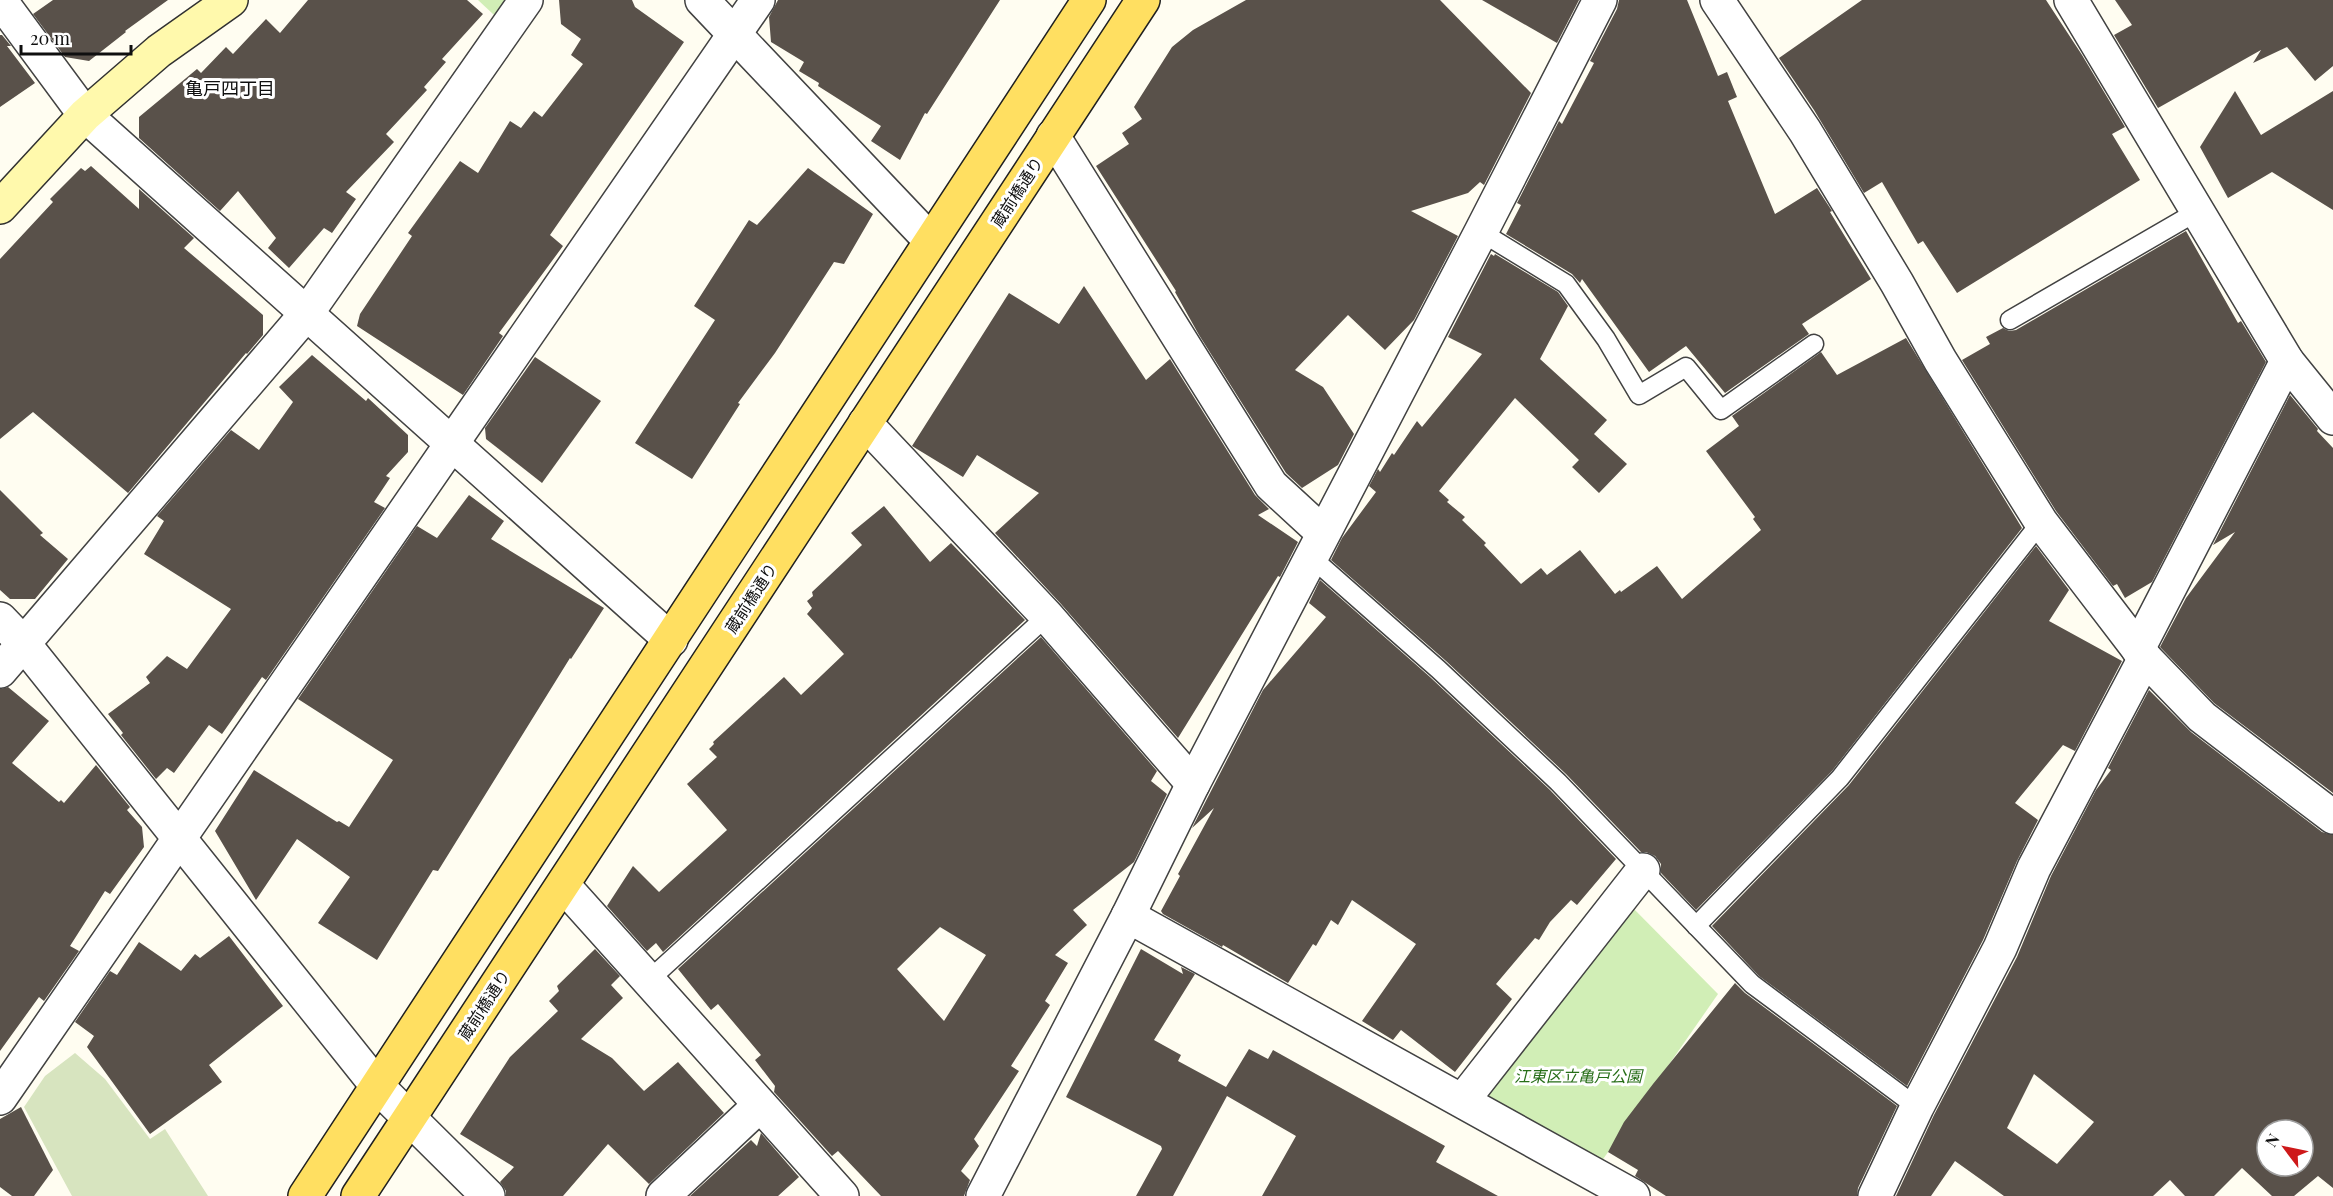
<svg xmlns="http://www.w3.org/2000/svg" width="2333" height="1196" viewBox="0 0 2333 1196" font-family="'Playfair Display','Noto Sans JP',serif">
<rect width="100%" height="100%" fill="#fffdf1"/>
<!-- green -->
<g fill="#d1eeb6">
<polygon points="478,0 505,0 494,15"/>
<polygon points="1630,905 1718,994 1599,1165 1468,1104"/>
</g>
<!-- cemetery -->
<polygon fill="#d7e4bf" points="75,1053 105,1079 150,1139 165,1129 208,1196 72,1196 24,1107 45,1076"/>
<!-- building -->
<g fill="#59514a" fill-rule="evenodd">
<polygon points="53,0 168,0 125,31 126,32 89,61 65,57 33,14"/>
<polygon points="308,0 467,0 483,14 442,59 446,62 424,87 427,90 386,134 394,142 346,192 356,199 332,233 324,228 289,268 268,248 276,238 238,191 220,211 139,138 139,117 197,69 201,73 226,47 233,54 266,19 280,33"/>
<polygon points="559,0 632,0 635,7 684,42 550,235 563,246 499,333 503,336 463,395 357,326 360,314 412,236 408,233 460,161 478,173 510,121 521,128 534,111 542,117 583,64 571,55 581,39 561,24"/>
<polygon points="778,0 1000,0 927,114 925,113 900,160 871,141 881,126 818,86 819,83 799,71 804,62 771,42 769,17"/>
<polygon points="1246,0 1440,0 1531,93 1484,185 1480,182 1468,193 1411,211 1458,236 1414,320 1385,350 1348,315 1295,370 1323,387 1354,434 1338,465 1302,488 1286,473 1199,335 1175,292 1176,291 1096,166 1129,144 1122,133 1142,119 1134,107 1172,47 1193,30"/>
<polygon points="1482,0 1579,0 1557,43"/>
<polygon points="1619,0 1687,0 1718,76 1727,72 1737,97 1728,101 1775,214 1817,188 1832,211 1830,212 1871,279 1802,324 1809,334 1725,393 1686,346 1649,372 1582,279 1580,283 1572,274 1506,234 1521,205 1517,203 1559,121 1562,124 1594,63 1590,61 1617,9"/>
<polygon points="1862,0 2046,0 2082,55 2125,127 2112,134 2140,180 1957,293 1923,241 1918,244 1882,182 1864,193 1814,110 1779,58"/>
<polygon points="2115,0 2333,0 2333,66 2315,81 2287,47 2253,63 2261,50 2158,108 2114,35 2132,25"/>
<polygon points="0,35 2,35 11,46 7,46 35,83 0,107"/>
<polygon points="2235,91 2261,135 2333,91 2333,210 2272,172 2228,198 2200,147"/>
<polygon points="91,166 139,209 139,189 194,238 184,248 263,315 263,335 247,354 246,353 128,493 33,412 0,439 0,259 53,202 50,199 81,168 85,171"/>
<polygon points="808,168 873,214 844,264 834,262 775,353 738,403 740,404 692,479 635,443 715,320 694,306 749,220 757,225"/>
<polygon points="2186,231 2238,323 2241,321 2266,362 2152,582 2125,598 2117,584 2113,586 2056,511 1962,360 1990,344 1986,337 2003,328 2009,331 2016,330"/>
<polygon points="1491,254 1494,256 1495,254 1558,292 1568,306 1540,359 1607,420 1594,434 1627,464 1599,493 1572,467 1579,460 1515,398 1439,491 1449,500 1447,502 1465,517 1462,520 1486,543 1484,545 1521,584 1541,568 1547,575 1580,550 1615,594 1620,590 1621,592 1657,566 1682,599 1761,530 1753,519 1755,517 1706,451 1739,426 1732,416 1821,352 1837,375 1906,338 2022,528 1832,771 1696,910 1661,873 1661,864 1655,856 1646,852 1641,852 1566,774 1446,661 1331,560 1342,538 1376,492 1369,486 1378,469 1380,472 1392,453 1394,455 1417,421 1422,427 1482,354 1448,337"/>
<polygon points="1084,286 1146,380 1170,359 1255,495 1269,509 1258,515 1298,542 1280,577 1278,576 1178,738 1061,604 995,533 1039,493 977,455 963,477 912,446 1009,293 1059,324"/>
<polygon points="312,355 366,401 368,398 408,435 408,452 386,476 390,478 374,502 385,508 266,680 262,677 222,734 209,725 174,773 167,768 156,779 121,735 123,733 108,714 150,683 146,677 167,656 187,669 231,609 144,554 164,521 157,516 231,430 259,450 293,402 279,387"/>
<polygon points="535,357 601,401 542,483 486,439 485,428"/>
<polygon points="2290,395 2318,429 2317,431 2333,448 2333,793 2214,703 2160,647 2186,598 2235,532 2213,545"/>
<polygon points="0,490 43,533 40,535 68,559 35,599 10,599 0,590"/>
<polygon points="469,495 504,521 491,539 604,608 571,659 570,658 438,871 433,870 377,960 318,923 350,877 297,839 256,900 215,831 254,770 337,822 339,821 349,827 393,760 298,699 417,526 437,538"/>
<polygon points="884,506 930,562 951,543 1025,620 663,952 656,943 647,951 607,906 633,866 659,892 727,830 687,784 717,757 709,749 714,744 713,742 784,677 801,695 844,654 807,614 812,608 807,601 813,596 812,592 862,545 851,533"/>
<polygon points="2036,546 2069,590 2049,621 2122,661 2075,751 2063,745 2015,803 2038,820 2017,861 1983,940 1907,1086 1759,976 1712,926 1849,785"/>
<polygon points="1320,580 1430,677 1550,790 1616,859 1577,905 1571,900 1550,922 1539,940 1535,938 1496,984 1512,999 1455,1072 1401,1030 1393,1040 1362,1021 1416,944 1352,900 1338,925 1331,920 1316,946 1313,944 1288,983 1223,945 1222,947 1163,914 1161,911 1180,876 1178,874 1214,808 1192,828 1263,690 1326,617 1309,603"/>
<path d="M1041,637L1157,771L1151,781L1167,794L1134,862L1073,910L1087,925L1055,955L1068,963L1045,1001L1050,1005L1011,1066L1019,1071L974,1139L979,1146L961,1171L970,1180L964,1196H881L838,1151L832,1156L774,1092L775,1086L755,1060L761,1055L718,1004L711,1010L678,969ZM940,927L986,955L944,1021L897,969Z"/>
<polygon points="8,687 49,721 12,763 59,802 61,800 64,803 96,765 130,807 127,810 142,827 144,847 110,894 105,891 70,946 79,951 44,1001 39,997 0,1051 0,689"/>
<path d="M2149,690L2191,732L2322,832L2333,835V1188L2318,1176L2294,1196H2272L2242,1168L2214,1196H2185L2170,1180L2153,1196H2004L1955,1161L1931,1196H1896L1934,1115L2017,957L2051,876L2096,790L2111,770L2108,768ZM2034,1074L2094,1122L2057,1164L2007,1128ZM2267,1130H2303V1166H2267Z"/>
<polygon points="229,936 283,1006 209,1065 222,1082 150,1134 87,1047 94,1036 75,1022 110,971 117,975 139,942 181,971 195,954 200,958"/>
<polygon points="595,949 620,976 611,985 623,998 581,1039 612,1058 644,1091 678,1062 724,1113 649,1184 608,1144 563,1196 506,1196 506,1191 500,1182 514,1167 460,1134 510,1057 558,1011 549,1001 559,991 557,986"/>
<polygon points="1141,949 1183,974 1181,967 1195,974 1154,1040 1181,1055 1178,1061 1226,1087 1249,1049 1268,1059 1273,1050 1445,1146 1436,1162 1498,1196 1262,1196 1296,1136 1227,1096 1173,1196 1136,1196 1162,1149 1161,1146 1066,1097"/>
<polygon points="1735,983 1745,993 1897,1106 1858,1188 1857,1196 1666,1196 1635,1176 1638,1170 1608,1152 1624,1122 1653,1084"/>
<polygon points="21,1107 53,1170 34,1196 12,1196 0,1187 0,1119"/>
<polygon points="761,1133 799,1177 778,1196 690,1196 751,1140 757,1146"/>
</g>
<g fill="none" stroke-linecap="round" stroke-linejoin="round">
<!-- lane casing -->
<g stroke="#424242" stroke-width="21">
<g id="lane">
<polyline points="1481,232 1566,284 1606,339 1639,395 1686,367 1721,410 1814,344"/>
<polyline points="2010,320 2198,211"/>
<polyline points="1312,558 1438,669 1558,782 1752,984 1917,1107"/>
<polyline points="1696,926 1840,778 2041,522"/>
<polyline points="648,981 1047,616"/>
</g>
</g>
<!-- street casing -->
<g stroke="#424242" stroke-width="36">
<g id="street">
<polyline points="0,0 85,115 671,640"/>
<polyline points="702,0 930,240"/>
<polyline points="1717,0 1805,131 1897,283 1940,360 2041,522 2145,658 2202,717 2333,817"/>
<polyline points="2071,0 2287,361 2333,418"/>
<polyline points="1053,136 1271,485 1323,533"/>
<polyline points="865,423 1047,616 1193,784"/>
<polyline points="0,619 24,644 378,1087 488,1196"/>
<polyline points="2138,649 2287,361"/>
<polyline points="0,671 307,313 526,0"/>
<polyline points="563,885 842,1196"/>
<polyline points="1128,916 1633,1196"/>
<polyline points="0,1098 758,0"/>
<polyline points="1463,1100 1643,870"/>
<polyline points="663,1196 760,1105"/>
<polyline points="983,1196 1128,916 1193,784 1481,232 1600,0"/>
<polyline points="1875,1196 1917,1107 2000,948 2034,868 2145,658"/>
</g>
</g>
<!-- secondary casing -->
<g stroke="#313131" stroke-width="36">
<polyline id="secondary" points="0,207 85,115 159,51 231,0"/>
</g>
<!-- primary casing -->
<g stroke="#202020" stroke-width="36">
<g id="primary">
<polyline points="305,1196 1089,0"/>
<polyline points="358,1196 1143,0"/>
</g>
</g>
<!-- lane -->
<use href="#lane" stroke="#fff" stroke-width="18"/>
<!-- street -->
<use href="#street" stroke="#fff" stroke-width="33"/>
<!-- secondary -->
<use href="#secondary" stroke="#fff9ac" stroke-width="33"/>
<!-- primary -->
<use href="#primary" stroke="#ffdf61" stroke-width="33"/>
</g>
<g text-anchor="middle" stroke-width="6" stroke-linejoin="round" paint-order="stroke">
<!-- street labels -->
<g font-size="16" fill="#0f0f0f" stroke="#fff">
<text transform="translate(1017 192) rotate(-57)" y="6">蔵前橋通り</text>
<text transform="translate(751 598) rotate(-57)" y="6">蔵前橋通り</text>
<text transform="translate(484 1005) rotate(-57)" y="6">蔵前橋通り</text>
</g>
<!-- park labels -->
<g font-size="16" font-style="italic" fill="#276e18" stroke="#fff">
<text x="1578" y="1082">江東区立亀戸公園</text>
</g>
<!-- neighbourhood labels -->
<g font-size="18" fill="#0f0f0f" stroke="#fff">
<text x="230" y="95">亀戸四丁目</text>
</g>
</g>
<!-- north arrow -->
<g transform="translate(2285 1148) rotate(302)"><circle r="28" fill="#ffffff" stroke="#9f9f9f" stroke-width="1.5"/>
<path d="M0-4.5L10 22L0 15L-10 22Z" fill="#ce191a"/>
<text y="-9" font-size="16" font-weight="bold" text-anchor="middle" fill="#0f0f0f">N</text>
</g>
<!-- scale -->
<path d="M21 45v9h110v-9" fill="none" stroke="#0f0f0f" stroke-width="3"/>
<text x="30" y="45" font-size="18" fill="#0f0f0f" stroke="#ffffff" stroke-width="4.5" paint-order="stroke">20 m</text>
</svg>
